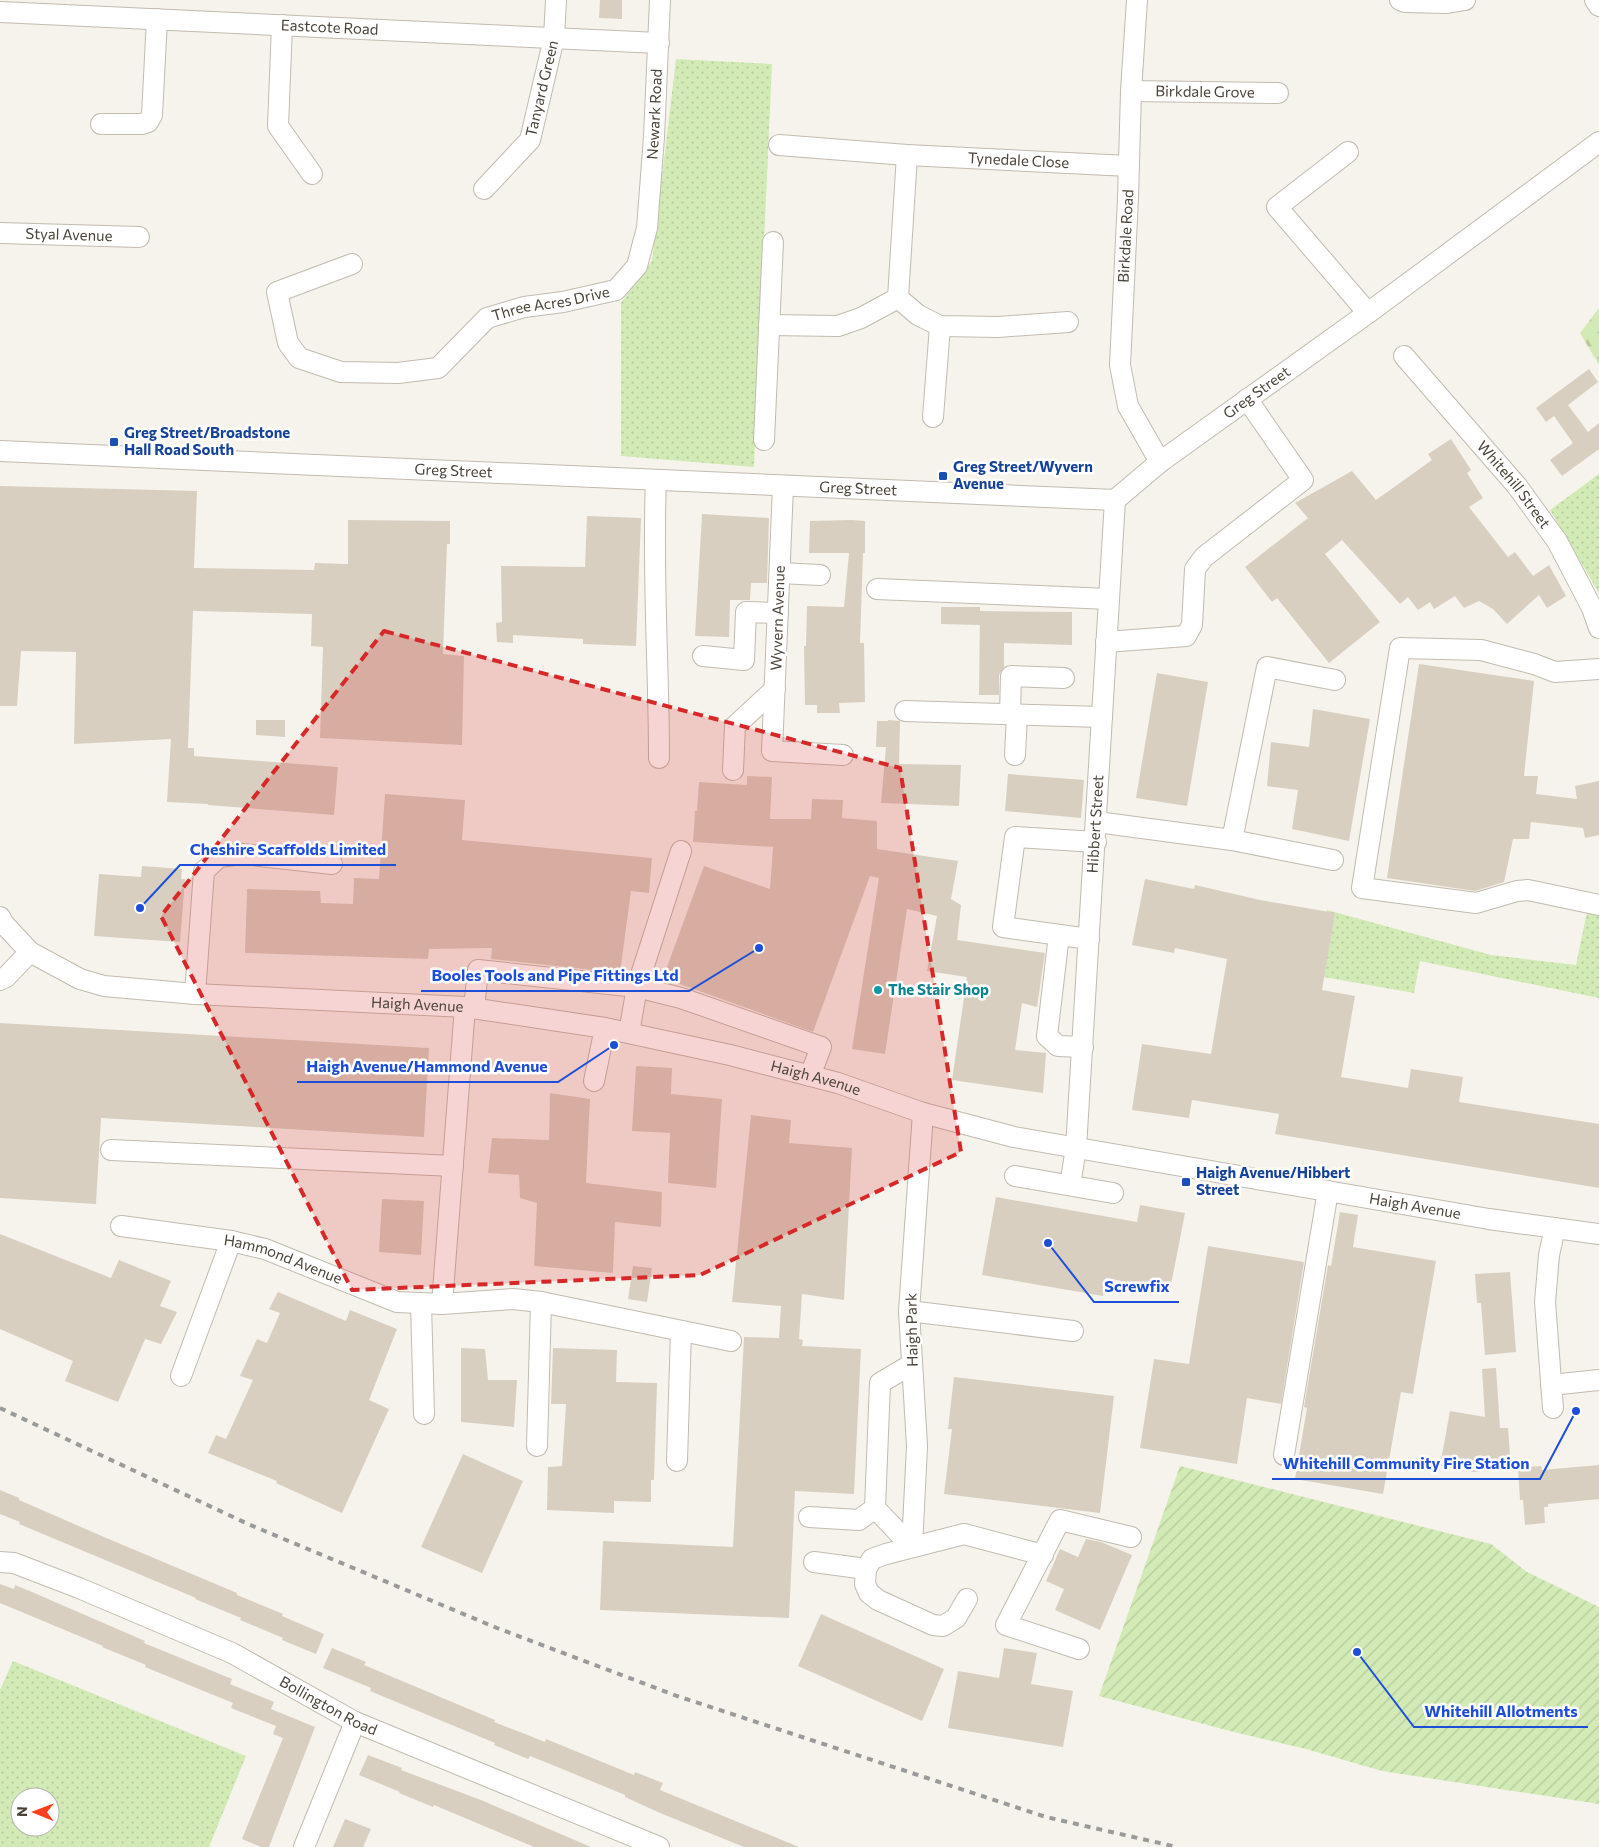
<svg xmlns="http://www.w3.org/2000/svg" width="1599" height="1847" viewBox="0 0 1599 1847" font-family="Commissioner,sans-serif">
<defs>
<pattern id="grass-dots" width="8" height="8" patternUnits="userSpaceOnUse" patternTransform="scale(1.25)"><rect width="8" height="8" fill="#d2eab5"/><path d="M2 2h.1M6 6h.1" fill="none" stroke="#b6ca9c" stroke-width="1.8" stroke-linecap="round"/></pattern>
<pattern id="forest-firs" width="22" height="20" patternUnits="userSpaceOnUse" patternTransform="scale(1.25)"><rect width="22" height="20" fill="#d2eab5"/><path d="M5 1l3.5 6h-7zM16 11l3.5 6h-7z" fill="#b6ca9c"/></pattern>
<pattern id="garden-furrows" width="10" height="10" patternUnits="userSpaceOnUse" patternTransform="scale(1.25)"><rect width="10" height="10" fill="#d2eab5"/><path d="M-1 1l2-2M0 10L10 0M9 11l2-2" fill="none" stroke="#b6ca9c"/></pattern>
</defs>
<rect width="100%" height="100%" fill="#f6f3ec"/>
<!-- grass -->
<g fill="url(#grass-dots)" fill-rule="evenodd">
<polygon points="676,59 772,64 754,467 621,456 621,303 652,261"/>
<polygon points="1599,474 1599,593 1550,510"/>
<polygon points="1588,907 1599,911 1599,998 1420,961 1414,993 1318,976 1327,910 1491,955 1576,965"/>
<path d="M13,1661L246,1756L209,1847H0V1690ZM20,1797H50V1827H20Z"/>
</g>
<!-- forest -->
<polygon fill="url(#forest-firs)" points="1599,308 1599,365 1580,333"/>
<!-- garden -->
<polygon fill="url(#garden-furrows)" points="1180,1466 1491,1544 1527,1572 1599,1607 1599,1804 1382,1771 1306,1749 1230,1731 1099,1696"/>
<!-- building -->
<g fill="#d8cfc1">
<polygon points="600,0 622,0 622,19 599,18"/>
<polygon points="1589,369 1598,382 1568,405 1588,432 1599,423 1599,449 1562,476 1550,460 1573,443 1554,416 1546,422 1536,408"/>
<polygon points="1451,439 1471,470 1467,473 1483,498 1469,507 1508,557 1515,552 1533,576 1549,565 1566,596 1547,608 1539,595 1507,624 1493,609 1479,601 1464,608 1455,596 1434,609 1430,602 1418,610 1408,597 1400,604 1342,540 1325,554 1380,622 1329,663 1277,598 1272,602 1245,567 1308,518 1295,503 1352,471 1376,500 1432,460 1428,454"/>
<polygon points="0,486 197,491 194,568 314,570 315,563 348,564 348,520 450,521 450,544 447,544 443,654 464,656 462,745 320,738 323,647 311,646 312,614 193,611 188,748 194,748 194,756 338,767 334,815 208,805 208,804 167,802 171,739 74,744 76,652 21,651 17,706 0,706"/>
<polygon points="702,514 769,518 767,583 751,583 750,600 730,600 729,637 695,636"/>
<polygon points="587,516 641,518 636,646 583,644 583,639 513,635 513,643 497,642 496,623 502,622 501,566 585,567"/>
<polygon points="852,520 865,521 865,553 863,553 860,643 864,643 865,702 839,703 840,713 817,713 817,705 805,705 804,646 806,646 807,606 844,607 849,553 809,553 810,521"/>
<polygon points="941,607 980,607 980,625 941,624"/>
<polygon points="980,611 1072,612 1072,645 1004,643 1004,667 999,675 999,695 979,695"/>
<polygon points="1419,664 1534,681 1524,776 1538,776 1536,794 1577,799 1575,786 1599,781 1599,835 1585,838 1583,828 1531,822 1529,839 1513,839 1504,882 1475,891 1387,878"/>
<polygon points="1157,673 1208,682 1187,806 1136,798"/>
<polygon points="1313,709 1370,719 1349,841 1292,829 1298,790 1267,786 1271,742 1309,747"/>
<polygon points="256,720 285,720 285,737 256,735"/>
<polygon points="888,720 900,721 899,764 961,765 959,806 881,803 886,747 876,747 877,721 888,721"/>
<polygon points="1008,774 1084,780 1081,818 1005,811"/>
<polygon points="747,776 772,777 770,819 811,819 812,799 843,800 842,818 877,821 877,849 958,861 951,899 961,905 957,940 1045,953 1037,1007 1022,1003 1015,1050 1046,1053 1043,1093 952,1080 967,977 927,971 937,916 907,909 885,1054 852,1049 879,878 870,876 813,1032 663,978 704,866 770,889 773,847 693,842 695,811 697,811 699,782 747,785"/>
<polygon points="385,794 465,800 462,840 652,858 649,893 631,891 620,973 491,959 492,948 429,949 428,959 245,953 247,889 320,891 321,903 353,904 354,878 379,879"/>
<polygon points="142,866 182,869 181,879 185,879 180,942 94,936 99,874 141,877"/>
<polygon points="1145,879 1194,889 1195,885 1260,900 1335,913 1322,990 1355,996 1341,1077 1408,1088 1411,1069 1463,1077 1459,1102 1599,1124 1599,1188 1275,1134 1279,1114 1192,1100 1189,1118 1132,1110 1142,1044 1211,1054 1227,959 1175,948 1174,953 1132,945"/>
<polygon points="0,1023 429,1048 424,1137 101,1118 96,1204 0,1198"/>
<polygon points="636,1066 672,1068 671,1094 722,1099 716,1188 668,1183 670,1133 632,1131"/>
<polygon points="550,1093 590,1099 586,1183 662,1192 661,1227 615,1222 613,1273 534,1266 537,1203 520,1198 519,1175 488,1173 492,1138 549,1140"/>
<polygon points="751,1115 791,1120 789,1143 852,1148 844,1300 802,1294 799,1339 803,1340 802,1346 861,1349 854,1494 795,1491 789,1618 600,1610 603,1541 733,1547 744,1337 779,1338 781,1306 732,1302"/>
<polygon points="996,1197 1137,1222 1140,1205 1185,1213 1170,1290 1106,1278 1103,1296 982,1275"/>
<polygon points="382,1199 424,1201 421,1255 379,1252"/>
<polygon points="1340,1212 1358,1215 1353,1247 1436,1261 1413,1394 1401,1392 1383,1494 1295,1479 1307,1408 1304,1407 1328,1265 1331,1266"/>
<polygon points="0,1234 111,1278 119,1260 171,1281 160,1306 177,1312 161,1344 145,1339 118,1402 65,1381 73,1361 0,1329"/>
<polygon points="1208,1246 1304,1262 1281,1404 1247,1398 1237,1464 1140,1448 1154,1359 1189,1364"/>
<polygon points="633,1266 652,1268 647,1302 628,1299"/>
<polygon points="1510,1272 1516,1352 1485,1355 1481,1303 1477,1303 1475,1274"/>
<polygon points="278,1292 346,1321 350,1310 397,1329 369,1400 389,1409 342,1513 276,1483 277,1481 208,1453 216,1435 226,1439 253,1380 240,1376 257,1339 267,1343 280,1313 269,1309"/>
<polygon points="461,1348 485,1349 488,1380 517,1380 514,1427 461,1422"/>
<polygon points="553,1348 617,1350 616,1382 657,1383 654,1480 651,1480 651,1502 614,1501 614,1513 547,1510 548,1467 562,1466 566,1404 551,1404"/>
<polygon points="1496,1368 1500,1428 1508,1428 1511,1469 1473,1472 1440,1466 1450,1411 1485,1417 1482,1369"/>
<polygon points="954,1377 1114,1396 1100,1513 944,1494 952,1429 948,1429"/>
<polygon points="463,1454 523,1481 482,1573 421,1547"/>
<polygon points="1599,1465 1599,1499 1548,1504 1548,1507 1544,1507 1545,1523 1525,1525 1523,1500 1520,1500 1518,1468 1541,1466 1542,1470"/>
<polygon points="0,1490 19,1498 19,1500 104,1537 237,1593 237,1595 283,1614 282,1616 324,1634 316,1654 282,1640 283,1638 240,1620 241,1618 195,1599 196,1598 19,1524 20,1522 0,1514"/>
<polygon points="1086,1539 1101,1542 1132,1555 1100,1630 1055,1610 1064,1589 1046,1581 1060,1549 1078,1557"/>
<polygon points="0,1584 14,1589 15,1585 32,1592 145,1641 144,1643 232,1679 230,1684 274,1702 271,1709 315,1727 269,1847 261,1847 242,1839 283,1738 273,1734 276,1726 231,1708 233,1703 145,1667 146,1665 102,1647 103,1646 0,1603"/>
<polygon points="821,1614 944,1669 922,1721 798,1666"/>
<polygon points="332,1648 366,1662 364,1665 495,1720 494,1722 520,1732 545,1742 546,1739 634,1775 635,1772 663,1783 660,1790 799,1847 744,1847 660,1813 625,1797 625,1795 555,1766 530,1756 528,1759 494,1745 495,1743 370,1691 371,1688 323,1668"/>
<polygon points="1004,1648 1037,1653 1031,1684 1073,1691 1063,1747 948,1728 958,1671 999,1678"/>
<polygon points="368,1755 402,1768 401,1770 481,1800 591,1847 534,1847 434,1805 433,1807 399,1793 400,1792 359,1775"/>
<polygon points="345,1819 371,1829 363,1847 333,1847"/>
</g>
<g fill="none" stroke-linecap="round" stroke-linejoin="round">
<!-- minor casing -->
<g stroke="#c2bbae" stroke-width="22">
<g id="minor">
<polyline points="1137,0 1131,91 1128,198 1120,365 1128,406 1160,462"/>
<polyline points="1400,0 1405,2 1447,3 1465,0"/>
<polyline points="1595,0 1599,6"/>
<path id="s1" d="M0,12L659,43"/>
<polyline points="282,25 278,126 312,174"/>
<path id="s2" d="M1131,91L1278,93"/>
<polyline points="101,124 142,124 148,122 152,115 157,19"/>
<path id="s3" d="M779,145L907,155L1129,166"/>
<polyline points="1348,152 1277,207 1368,313"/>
<polyline points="907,155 898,298 918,315 940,326 998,327 1068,322"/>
<path id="s4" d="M484,189L530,140L554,38L556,0"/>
<path id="s5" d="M0,233L139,237"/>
<path id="s6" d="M352,264L277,292L288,343L299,358L341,372L398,373L438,368L487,318L524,307L563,302L616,290L637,266L647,228L654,137L660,0"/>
<polyline points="769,325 838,326 861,318 898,298"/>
<path id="s7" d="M1404,356L1517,486L1557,541L1592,608L1599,628"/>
<polyline points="933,417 940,326"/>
<polyline points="764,440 773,242"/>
<path id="s8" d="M0,451L1115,500L1160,462L1368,313L1599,142"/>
<path d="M656,480C652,573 659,666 659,758"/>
<polyline points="783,486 772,751 843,755"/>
<polyline points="780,573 820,575"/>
<polyline points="877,589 1109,599"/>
<polyline points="1106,642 1186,636 1192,625 1195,569 1204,557 1303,480 1247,399"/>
<polyline points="703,656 744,660 746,612 778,613"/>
<polyline points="1599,669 1555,672 1534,664 1481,650 1400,648 1362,888 1476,903 1517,891 1528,890 1599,905"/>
<polyline points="905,711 1102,717"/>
<polyline points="1010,714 1011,676 1064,678"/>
<polyline points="1015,755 1017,714"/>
<polyline points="733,770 735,726 775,689"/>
<polyline points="1097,822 1232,840 1267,667 1335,680"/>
<polyline points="1232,840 1333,860"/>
<path id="s9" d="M0,917L3,923L30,952L80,979L104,986L195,994L465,1007L605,1028L730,1055L838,1083L923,1113L1014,1137L1489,1219L1599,1234"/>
<polyline points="1059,935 1047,1036 1058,1046 1083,1047"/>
<polyline points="1089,939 1003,927 1015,837 1096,842"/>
<polyline points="0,980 6,977 30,952"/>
<polyline points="195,994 204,871 219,857 242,854 332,864"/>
<polyline points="474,1008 478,970 637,987 681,998 821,1047 810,1076"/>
<polyline points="629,1033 637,987 681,851"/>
<polyline points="594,1081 605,1028"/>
<polyline points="111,1150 453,1166"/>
<polyline points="1015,1176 1113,1193"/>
<path id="s10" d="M1070,1185L1076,1148L1115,500"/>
<path id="s11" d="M121,1226L231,1241L265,1249L397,1302L442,1304L513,1299L541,1302L731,1341"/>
<polyline points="421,1303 424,1414"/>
<polyline points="442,1304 465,1007"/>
<polyline points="909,1311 1073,1331"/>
<polyline points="181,1376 231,1241"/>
<polyline points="1551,1385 1599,1380"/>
<polyline points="1553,1408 1545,1302 1549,1255 1555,1228"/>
<polyline points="537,1446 541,1302"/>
<polyline points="1284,1455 1328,1191"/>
<polyline points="677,1461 681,1331"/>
<polyline points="809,1517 859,1520 875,1508"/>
<polyline points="912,1547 917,1446 909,1311 923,1113"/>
<polyline points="912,1547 875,1508 880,1383 912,1364"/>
<path id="s12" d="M0,1562L14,1563L79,1588L232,1653L355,1722L659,1847"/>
<polyline points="814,1562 866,1569"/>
<polyline points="967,1599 956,1618 943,1626 933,1625 878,1600 869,1593 865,1584 866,1569 872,1559 886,1554 964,1534 1043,1555"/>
<polyline points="1079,1649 1006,1625 1060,1520 1131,1537"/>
<polyline points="304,1847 355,1722"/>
</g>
</g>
<!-- minor -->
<use href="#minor" stroke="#fff" stroke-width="20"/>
<!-- rail -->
<polyline stroke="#9a9a9a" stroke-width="4" stroke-dasharray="6 6" stroke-linecap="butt" points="0,1408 248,1524 497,1628 677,1696 1046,1817 1177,1847"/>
</g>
<!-- marked area -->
<path fill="#d62828" fill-opacity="0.2" stroke="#d62828" stroke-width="4" stroke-dasharray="10 6" stroke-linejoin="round" d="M384,631L900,768L961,1152L700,1275L352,1290L161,916Z"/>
<!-- markers -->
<g fill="#1a4fb4" stroke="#fff" stroke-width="2">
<rect x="109" y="437" width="10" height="10" rx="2.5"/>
<rect x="938" y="471" width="10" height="10" rx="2.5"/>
<rect x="1181" y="1177" width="10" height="10" rx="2.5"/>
</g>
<circle fill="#0f9aa8" stroke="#fff" stroke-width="2" cx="878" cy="990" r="5"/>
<g text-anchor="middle" stroke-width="5" stroke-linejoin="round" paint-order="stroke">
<!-- street labels -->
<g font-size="15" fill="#4b4439" stroke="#fff">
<text dy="5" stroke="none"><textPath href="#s1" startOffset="330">Eastcote Road</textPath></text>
<text dy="5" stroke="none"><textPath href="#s4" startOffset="120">Tanyard Green</textPath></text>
<text dy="5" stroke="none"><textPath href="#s2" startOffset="74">Birkdale Grove</textPath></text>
<text dy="5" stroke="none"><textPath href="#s6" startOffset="680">Newark Road</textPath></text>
<text dy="5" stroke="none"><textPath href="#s3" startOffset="240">Tynedale Close</textPath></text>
<text dy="5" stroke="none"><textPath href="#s5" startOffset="69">Styal Avenue</textPath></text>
<text transform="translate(1126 236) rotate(-87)" y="5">Birkdale Road</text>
<text dy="5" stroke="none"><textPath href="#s6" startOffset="428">Three Acres Drive</textPath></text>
<text dy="5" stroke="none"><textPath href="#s8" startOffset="1294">Greg Street</textPath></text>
<text dy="5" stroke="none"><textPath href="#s8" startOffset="454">Greg Street</textPath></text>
<text dy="5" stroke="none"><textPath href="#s7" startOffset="169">Whitehill Street</textPath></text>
<text dy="5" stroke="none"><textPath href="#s8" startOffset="859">Greg Street</textPath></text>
<text transform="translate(778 618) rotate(-88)" y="5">Wyvern Avenue</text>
<text dy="5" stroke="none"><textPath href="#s10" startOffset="362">Hibbert Street</textPath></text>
<text dy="5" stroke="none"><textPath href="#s9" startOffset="442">Haigh Avenue</textPath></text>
<text dy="5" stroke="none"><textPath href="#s9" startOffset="848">Haigh Avenue</textPath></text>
<text dy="5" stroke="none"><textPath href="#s9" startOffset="1462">Haigh Avenue</textPath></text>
<text dy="5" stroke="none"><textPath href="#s11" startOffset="166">Hammond Avenue</textPath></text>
<text transform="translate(912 1330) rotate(-91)" y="5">Haigh Park</text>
<text dy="5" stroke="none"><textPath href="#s12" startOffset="360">Bollington Road</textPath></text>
</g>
<!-- transit labels -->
<g font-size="15" font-weight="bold" fill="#164399" stroke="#fff" text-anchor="start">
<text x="124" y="438">Greg Street/Broadstone<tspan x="124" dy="17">Hall Road South</tspan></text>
<text x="953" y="472">Greg Street/Wyvern<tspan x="953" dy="17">Avenue</tspan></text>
<text x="1196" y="1178">Haigh Avenue/Hibbert<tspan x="1196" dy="17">Street</tspan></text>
</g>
<!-- culture labels -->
<g font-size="15" font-weight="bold" fill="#0d838f" stroke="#fff" text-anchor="start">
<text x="888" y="995">The Stair Shop</text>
</g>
</g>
<!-- callouts -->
<path fill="none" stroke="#1d4ed8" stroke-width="2" d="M140 908L180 865H396M759 948L689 991H421M614 1045L558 1082H297M1048 1243L1094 1302H1179M1576 1411L1540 1479H1272M1357 1652L1414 1727H1588"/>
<g fill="#1d4ed8" stroke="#fff" stroke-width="2">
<circle cx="140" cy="908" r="5"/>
<circle cx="759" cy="948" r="5"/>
<circle cx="614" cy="1045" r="5"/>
<circle cx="1048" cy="1243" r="5"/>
<circle cx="1576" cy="1411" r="5"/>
<circle cx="1357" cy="1652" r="5"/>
</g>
<g font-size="16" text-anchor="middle" font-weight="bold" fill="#1d4ed8" stroke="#fff" stroke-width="5" stroke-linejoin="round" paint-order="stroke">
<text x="288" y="855">Cheshire Scaffolds Limited</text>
<text x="555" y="981">Booles Tools and Pipe Fittings Ltd</text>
<text x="427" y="1072">Haigh Avenue/Hammond Avenue</text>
<text x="1137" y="1292">Screwfix</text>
<text x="1406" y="1469">Whitehill Community Fire Station</text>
<text x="1501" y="1717">Whitehill Allotments</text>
</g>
<!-- north arrow -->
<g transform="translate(35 1812) rotate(271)"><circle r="24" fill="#ffffff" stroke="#b7b4b0"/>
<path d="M0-4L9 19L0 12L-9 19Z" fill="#fc3f1d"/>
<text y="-8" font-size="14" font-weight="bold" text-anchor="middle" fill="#4b4439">N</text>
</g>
</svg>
